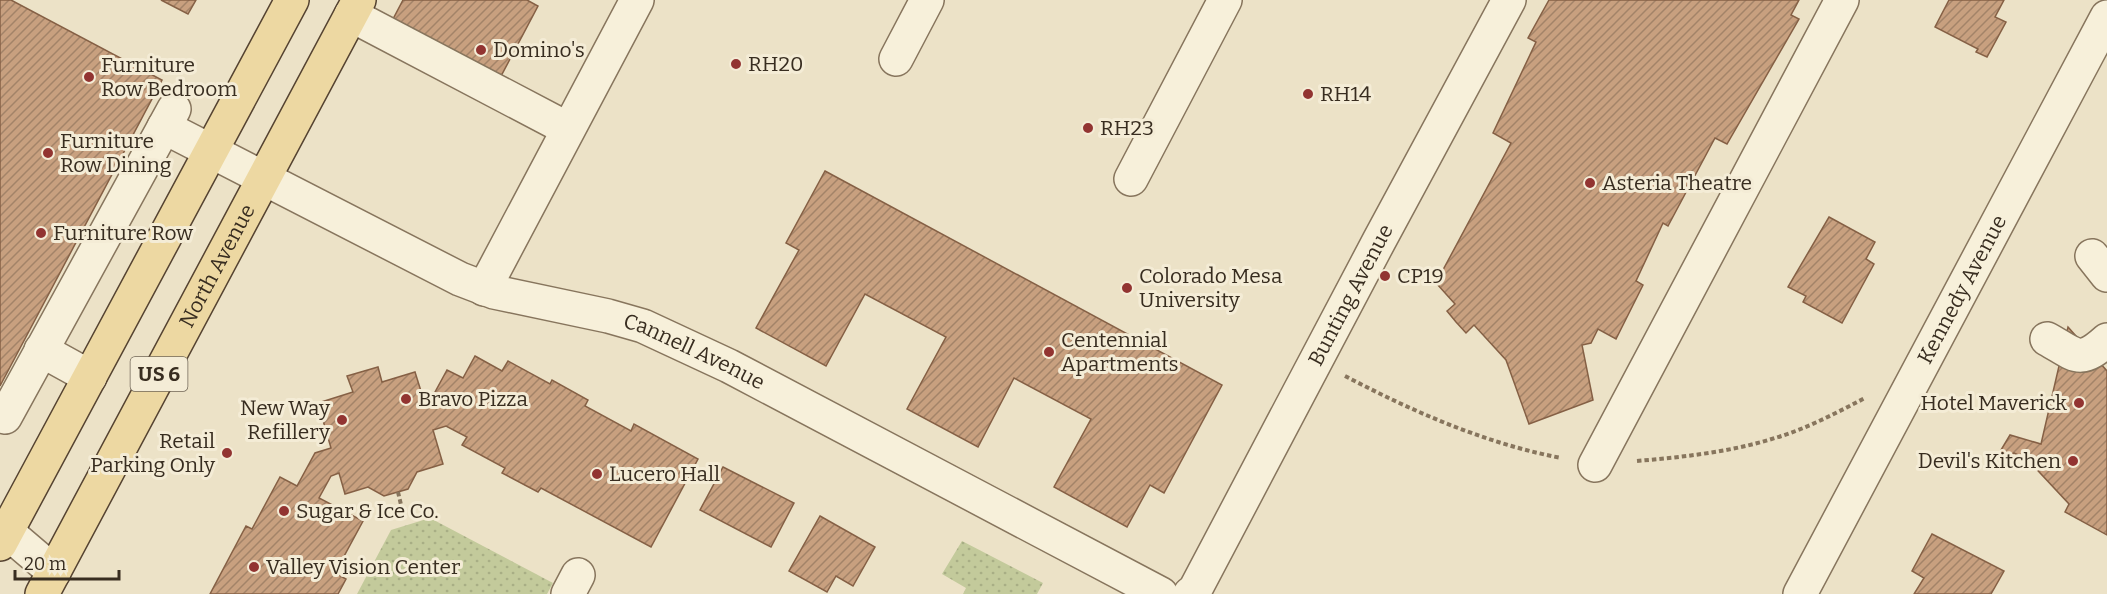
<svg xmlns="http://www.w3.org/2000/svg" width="2107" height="594" viewBox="0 0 2107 594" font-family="Bitter,serif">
<defs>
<pattern id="grass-dots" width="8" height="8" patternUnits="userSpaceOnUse" patternTransform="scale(1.5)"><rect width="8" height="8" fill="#c3ca9b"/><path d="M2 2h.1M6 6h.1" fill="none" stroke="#a8ae85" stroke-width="1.8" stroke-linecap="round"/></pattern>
<pattern id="building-hatch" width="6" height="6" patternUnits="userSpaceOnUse" patternTransform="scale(1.5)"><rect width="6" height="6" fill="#c8a07f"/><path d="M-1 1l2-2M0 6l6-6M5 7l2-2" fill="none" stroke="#a38368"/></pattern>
</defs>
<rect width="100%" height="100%" fill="#ece2c7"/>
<!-- grass -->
<g fill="url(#grass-dots)">
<polygon points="430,518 553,583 547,594 357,594 391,530"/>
<polygon points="962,541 1043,583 1037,594 963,594 966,588 942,574"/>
</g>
<!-- building -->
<g fill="url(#building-hatch)" stroke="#856045" stroke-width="1.5">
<polygon points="0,0 11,0 162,80 0,386"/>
<polygon points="161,0 196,0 188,14"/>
<polygon points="403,0 527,0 538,6 500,78 392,21"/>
<polygon points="1549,0 1799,0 1791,15 1799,19 1727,144 1715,138 1668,226 1663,223 1636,281 1643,285 1616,339 1598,329 1591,343 1582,345 1593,400 1529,424 1506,360 1474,325 1466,333 1456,322 1447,311 1455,304 1436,283 1511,143 1493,133 1536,42 1528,38"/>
<polygon points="1949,0 2004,0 1995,17 2006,22 1987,57 1976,52 1978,49 1935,27"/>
<polygon points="825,171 1222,385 1164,493 1150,485 1127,527 1054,487 1091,419 1014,378 978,447 907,409 946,337 865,294 826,366 756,328 799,250 786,243"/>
<polygon points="1829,217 1875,242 1866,259 1874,264 1842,323 1803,302 1806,296 1788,287"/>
<polygon points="2068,327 2107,371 2107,535 2065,512 2069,504 2027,459 2014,453 2009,461 1998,455 2010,435 2041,444"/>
<polygon points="475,356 502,371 508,361 550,384 552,380 588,400 585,406 631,431 634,424 698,459 651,547 541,488 538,492 502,473 505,468 462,445 467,437 446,426 433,430 443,464 417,472 408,489 384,496 368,487 345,494 339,473 331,476 319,498 363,521 335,573 346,579 338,594 210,594 246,526 252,529 280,477 297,486 315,453 331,448 318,403 353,392 347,376 378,367 382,382 415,372 425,404 429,403 447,370 463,378"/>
<polygon points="723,467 794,503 771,547 700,510"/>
<polygon points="820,516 875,547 853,586 836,576 827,592 789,571"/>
<polygon points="1932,534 2004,571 1991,594 1914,594 1924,578 1912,571"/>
</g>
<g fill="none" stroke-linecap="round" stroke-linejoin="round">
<!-- minor casing -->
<g stroke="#87755d" stroke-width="36">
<g id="minor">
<polyline points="351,15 568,129"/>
<polyline points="896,59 927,0"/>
<path id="s1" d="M164,127L460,279L494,292L608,316L643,326L729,366L1161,594"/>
<polyline points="1131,179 1225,0"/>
<polyline points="2092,256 2107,275"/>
<polyline points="484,289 637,0"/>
<path d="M2047,339C2076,355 2079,365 2107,340"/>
<polyline points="41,350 90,377"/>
<polyline points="0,414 5,417 174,109"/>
<polyline points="1595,465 1842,0"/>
<polyline points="0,526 54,572"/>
<polyline points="568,594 578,575"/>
<path id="s2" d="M1190,594L1195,590L1379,241L1509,0"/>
<path id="s3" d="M1800,594L2107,17"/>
</g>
</g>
<!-- major casing -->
<g stroke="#554331" stroke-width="36">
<g id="major">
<polyline points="0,544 292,0"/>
<path id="s4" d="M42,594L359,0"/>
</g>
</g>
<!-- path -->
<g stroke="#87755d" stroke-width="4" stroke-dasharray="4.5 3" stroke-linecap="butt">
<path d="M1345,376C1414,412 1484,443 1561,458"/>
<path d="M1637,461C1683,457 1731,452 1775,438C1806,429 1836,413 1865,398"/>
<polyline points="398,492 402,509"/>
</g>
<!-- minor -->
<use href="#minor" stroke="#f7f0da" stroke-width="33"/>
<!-- major -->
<use href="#major" stroke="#edd8a2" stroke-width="33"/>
</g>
<!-- markers -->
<g fill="#923431" stroke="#f4ecd6" stroke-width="2">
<circle cx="481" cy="50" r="6"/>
<circle cx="736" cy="64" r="6"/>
<circle cx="89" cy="77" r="6"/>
<circle cx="1308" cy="94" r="6"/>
<circle cx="1088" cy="128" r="6"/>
<circle cx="48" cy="153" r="6"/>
<circle cx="1590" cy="183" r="6"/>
<circle cx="41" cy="233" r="6"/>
<circle cx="1385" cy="276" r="6"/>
<circle cx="1127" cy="288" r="6"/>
<circle cx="1049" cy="352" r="6"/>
<circle cx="406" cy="399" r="6"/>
<circle cx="2079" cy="403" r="6"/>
<circle cx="342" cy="420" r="6"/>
<circle cx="227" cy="453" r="6"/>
<circle cx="2073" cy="461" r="6"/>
<circle cx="597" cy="474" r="6"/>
<circle cx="284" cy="511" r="6"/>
<circle cx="254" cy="567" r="6"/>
</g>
<g text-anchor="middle" stroke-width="6" stroke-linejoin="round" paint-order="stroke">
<!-- shield labels -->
<rect fill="#f4ecd6" stroke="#706657" stroke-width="1.5" x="130.5" y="357" width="57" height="34" rx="4.5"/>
<g font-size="20" font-weight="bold" fill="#382d20">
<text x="159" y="381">US 6</text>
</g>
<!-- poi labels -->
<g font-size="21" fill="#382d20" stroke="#f4ecd6" text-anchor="start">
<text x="493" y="57">Domino's</text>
<text x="748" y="71">RH20</text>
<text x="101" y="72">Furniture<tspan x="101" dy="24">Row Bedroom</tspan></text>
<text x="1320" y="101">RH14</text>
<text x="1100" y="135">RH23</text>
<text x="60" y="148">Furniture<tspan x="60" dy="24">Row Dining</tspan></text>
<text x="1602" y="190">Asteria Theatre</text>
<text x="53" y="240">Furniture Row</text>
<text x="1139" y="283">Colorado Mesa<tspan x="1139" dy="24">University</tspan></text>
<text x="1397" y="283">CP19</text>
<text x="1061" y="347">Centennial<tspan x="1061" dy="24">Apartments</tspan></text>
<text x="418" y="406">Bravo Pizza</text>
<text x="2067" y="410" text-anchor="end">Hotel Maverick</text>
<text x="330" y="415" text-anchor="end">New Way<tspan x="330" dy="24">Refillery</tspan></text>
<text x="215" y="448" text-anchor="end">Retail<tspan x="215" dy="24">Parking Only</tspan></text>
<text x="2061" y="468" text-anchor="end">Devil's Kitchen</text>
<text x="609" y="481">Lucero Hall</text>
<text x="296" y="518">Sugar &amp; Ice Co.</text>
<text x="266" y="574">Valley Vision Center</text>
</g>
<!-- street labels -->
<g font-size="21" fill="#382d20" stroke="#f4ecd6">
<text dy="7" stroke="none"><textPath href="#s4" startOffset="372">North Avenue</textPath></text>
<text dy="7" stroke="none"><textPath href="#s3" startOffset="345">Kennedy Avenue</textPath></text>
<text dy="7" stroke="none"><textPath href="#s2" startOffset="340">Bunting Avenue</textPath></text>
<text dy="7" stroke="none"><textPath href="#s1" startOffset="579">Cannell Avenue</textPath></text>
</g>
</g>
<!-- scale -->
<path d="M15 570v9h104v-9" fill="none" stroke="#382d20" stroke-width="3"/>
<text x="24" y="570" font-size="18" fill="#382d20" stroke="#f4ecd6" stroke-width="4.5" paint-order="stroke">20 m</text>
</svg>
